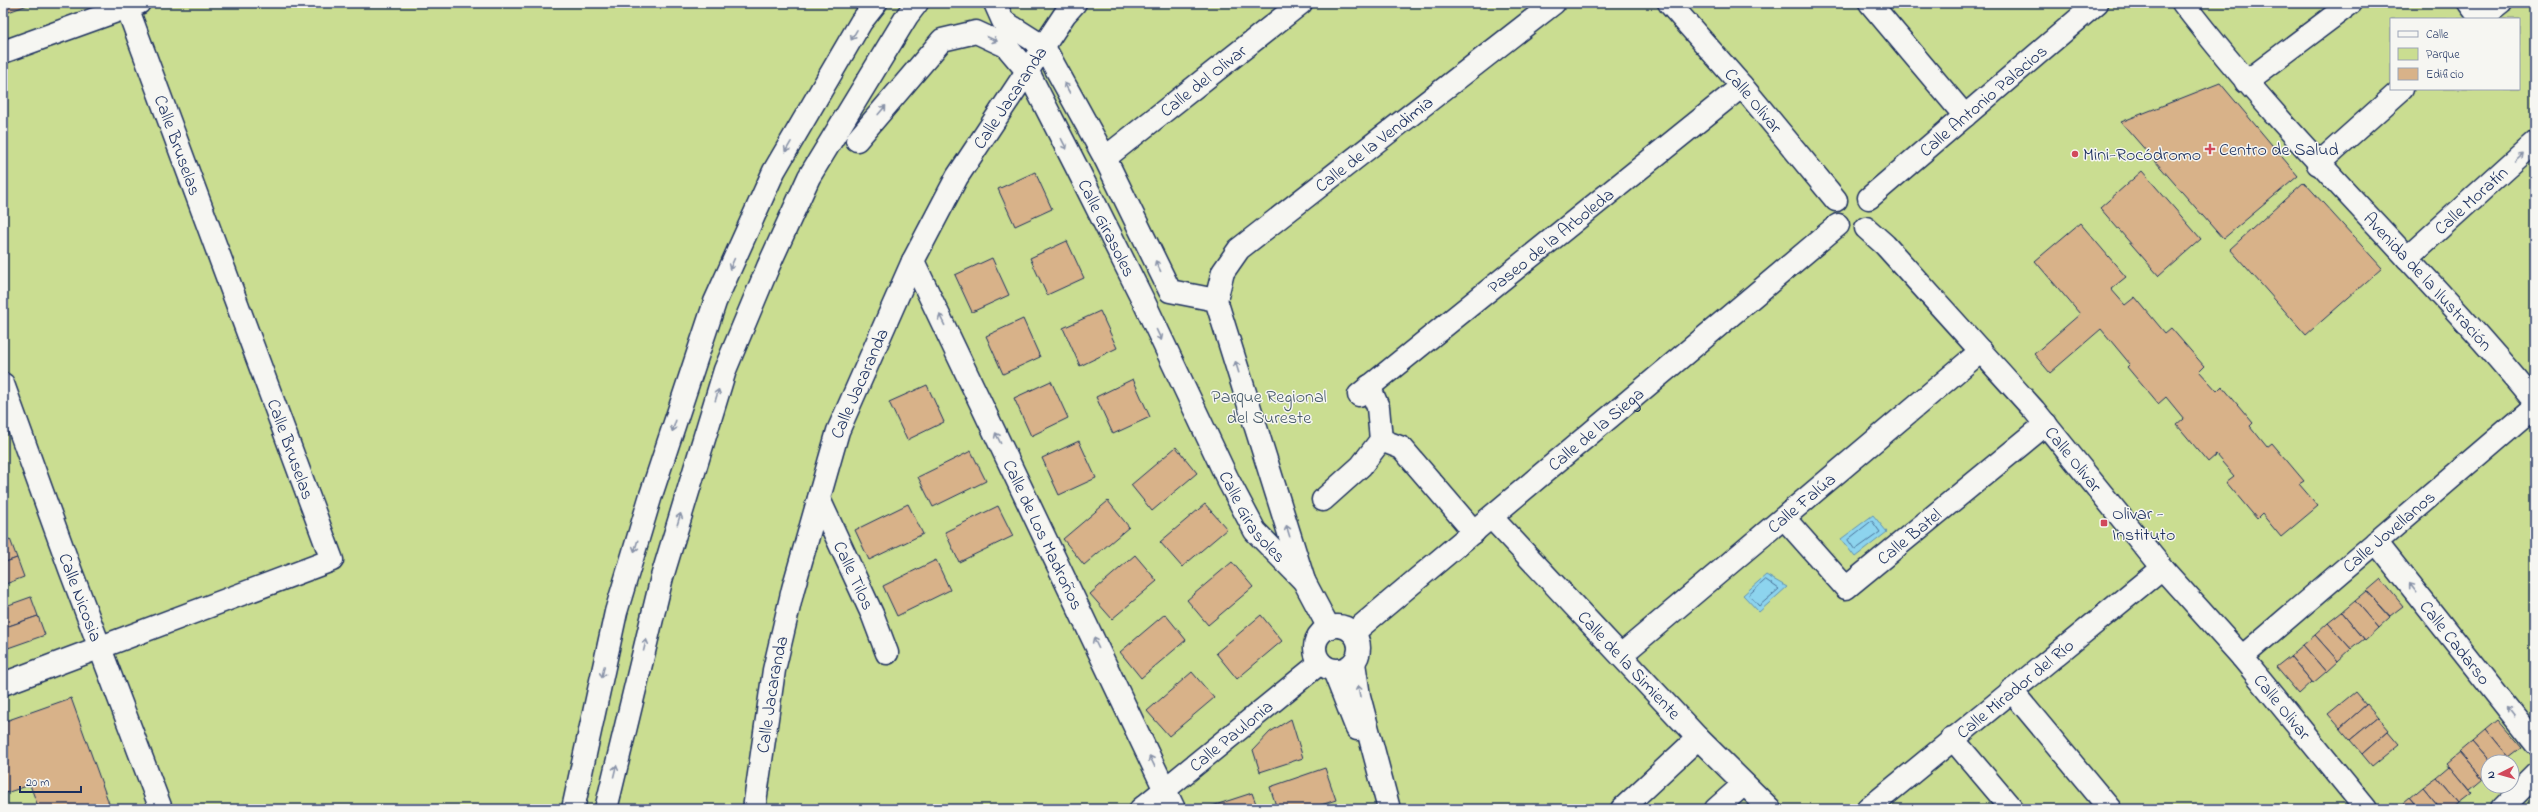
<svg xmlns="http://www.w3.org/2000/svg" width="2538" height="812" viewBox="0 0 2538 812" font-family="'Indie Flower',sans-serif">
<rect width="100%" height="100%" fill="#f0e8dd"/>
<filter id="ink" filterUnits="userSpaceOnUse"><feTurbulence type="fractalNoise" baseFrequency=".025" numOctaves="2"/><feDisplacementMap in="SourceGraphic" scale="8" xChannelSelector="R" yChannelSelector="G"/><feConvolveMatrix kernelMatrix="1 2 1 2 8 2 1 2 1" color-interpolation-filters="sRGB"/></filter>
<g filter="url(#ink)">
<!-- green -->
<path fill="#cadd91" stroke="#728678" fill-rule="evenodd" d="M3,3H2535V809H3ZM2391,19H2519V89H2391ZM2488,762H2512V786H2488Z"/>
<!-- water -->
<g fill="#8dd4ee" stroke="#5f92b4">
<polygon points="1873,515 1887,532 1855,557 1841,539"/>
<polygon points="1766,575 1787,587 1759,612 1743,595"/>
</g>
<g fill="none" stroke-linecap="round" stroke-linejoin="round">
<!-- shore -->
<g stroke="#497198" stroke-width="1">
<polygon points="1872,521 1880,532 1855,550 1848,540"/>
<polygon points="1766,580 1779,589 1759,606 1749,595"/>
</g>
</g>
<!-- building -->
<g fill="#d8b289" stroke="#1b2f5e">
<polygon points="3,3 33,3 3,14"/>
<polygon points="2220,83 2298,176 2223,239 2121,122"/>
<polygon points="2142,171 2201,239 2159,276 2100,208"/>
<polygon points="1035,172 1052,209 1015,226 998,189"/>
<polygon points="2304,182 2382,268 2306,335 2230,249"/>
<polygon points="2080,223 2126,277 2111,289 2125,305 2135,297 2165,333 2171,328 2204,366 2199,371 2217,391 2222,386 2253,423 2250,426 2267,447 2272,443 2304,481 2299,484 2318,506 2281,537 2262,514 2257,519 2226,482 2234,476 2216,455 2208,462 2177,425 2184,419 2166,397 2158,404 2127,367 2130,364 2101,329 2050,373 2034,354 2080,314 2035,261"/>
<polygon points="1067,241 1084,278 1047,295 1030,258"/>
<polygon points="992,258 1009,295 972,312 955,275"/>
<polygon points="1100,311 1117,348 1080,366 1063,328"/>
<polygon points="1023,319 1040,357 1003,374 986,336"/>
<polygon points="1133,379 1150,417 1113,434 1096,397"/>
<polygon points="1051,381 1068,418 1031,436 1014,398"/>
<polygon points="927,385 944,422 907,440 889,402"/>
<polygon points="1079,441 1096,478 1059,495 1042,458"/>
<polygon points="1176,447 1197,473 1152,511 1131,485"/>
<polygon points="971,451 986,481 933,507 918,477"/>
<polygon points="1108,501 1129,527 1084,565 1063,539"/>
<polygon points="908,504 923,534 869,560 855,530"/>
<polygon points="1205,504 1227,529 1182,567 1160,542"/>
<polygon points="998,506 1013,536 959,562 945,532"/>
<polygon points="10,539 17,558 3,563 3,542"/>
<polygon points="1135,555 1157,581 1112,619 1090,594"/>
<polygon points="17,558 24,577 3,585 3,563"/>
<polygon points="936,560 950,590 897,616 883,586"/>
<polygon points="1232,562 1253,587 1208,625 1187,600"/>
<polygon points="2381,579 2403,606 2390,616 2367,591"/>
<polygon points="2367,591 2390,617 2378,628 2355,601"/>
<polygon points="31,597 38,616 3,628 3,607"/>
<polygon points="2355,601 2378,628 2365,640 2342,612"/>
<polygon points="2342,612 2364,639 2351,649 2328,623"/>
<polygon points="1165,614 1186,640 1141,678 1120,652"/>
<polygon points="1261,615 1282,641 1237,679 1216,653"/>
<polygon points="38,616 45,635 8,648 3,628"/>
<polygon points="2328,623 2351,649 2338,661 2315,635"/>
<polygon points="2315,635 2338,661 2326,672 2303,645"/>
<polygon points="2303,645 2326,672 2313,683 2290,656"/>
<polygon points="2290,656 2312,682 2299,694 2276,667"/>
<polygon points="1192,672 1214,698 1169,736 1147,711"/>
<polygon points="2355,692 2366,705 2340,728 2328,714"/>
<polygon points="71,698 111,809 39,809 30,785 3,794 3,722"/>
<polygon points="2367,704 2378,717 2350,740 2340,728"/>
<polygon points="2378,717 2389,730 2362,754 2350,740"/>
<polygon points="1291,719 1303,758 1260,772 1253,750 1270,732"/>
<polygon points="2498,720 2521,747 2508,757 2486,730"/>
<polygon points="2486,730 2508,757 2503,762 2491,762 2473,741"/>
<polygon points="2388,731 2399,744 2372,766 2362,754"/>
<polygon points="2473,741 2491,762 2488,762 2488,775 2483,779 2460,752"/>
<polygon points="2460,752 2483,779 2470,790 2447,763"/>
<polygon points="2450,766 2472,793 2459,803 2437,777"/>
<polygon points="1325,768 1336,800 1309,809 1277,809 1270,787"/>
<polygon points="2437,777 2459,803 2452,809 2441,809 2423,787"/>
<polygon points="2423,787 2441,809 2419,809 2410,798"/>
<polygon points="1252,793 1258,809 1203,809"/>
<polygon points="2410,798 2419,809 2397,809"/>
</g>
<g fill="none" stroke-linecap="round" stroke-linejoin="round">
<!-- minor casing -->
<g stroke="#1b2f5e" stroke-width="25">
<g id="minor">
<polyline points="995,3 1003,21 1044,47 1105,158 1170,291 1216,300 1304,581 1329,628"/>
<path id="s1" d="M1669,3L1742,86L1836,200"/>
<polyline points="1870,3 1965,116"/>
<path id="s2" d="M2183,3C2291,144 2422,265 2535,402"/>
<polyline points="2469,3 2481,19"/>
<polyline points="2482,18 2501,3"/>
<polyline points="3,52 139,3"/>
<polyline points="2246,82 2351,3"/>
<path id="s3" d="M857,140L942,40L976,32L1006,46L1028,72L1078,170L1145,304L1227,478L1255,531L1304,581"/>
<path id="s4" d="M1105,158L1301,3"/>
<polyline points="2318,164 2402,89"/>
<path id="s5" d="M1869,198L2097,3"/>
<path id="s6" d="M1866,228L1885,245L2034,410L2162,568L2242,657L2366,809"/>
<path id="s7" d="M2407,258L2535,142"/>
<path id="s8" d="M913,261L1174,809"/>
<path id="s9" d="M1216,300L1223,272L1239,249L1554,3"/>
<path id="s10" d="M3,384L70,569L161,809"/>
<path id="s11" d="M1359,395L1742,86"/>
<polyline points="1381,440 1402,448 1474,532"/>
<path id="s12" d="M819,499L873,616L887,653"/>
<polyline points="1323,500 1361,466 1381,440 1378,407 1369,386"/>
<path id="s13" d="M1492,518L1698,738L1770,809"/>
<path id="s14" d="M1784,518L1846,588L2046,424"/>
<path id="s15" d="M2376,542L2535,743"/>
<circle cx="1337" cy="648" r="22"/>
<path id="s16" d="M1353,633L1838,225"/>
<path id="s17" d="M1621,655L1981,351"/>
<path id="s18" d="M2242,657L2535,406"/>
<polyline points="1354,663 1359,696 1389,809"/>
<polyline points="1334,671 1357,729"/>
<polyline points="3,684 332,560 127,7"/>
<polyline points="2011,690 2110,809"/>
<polyline points="1952,738 2012,809"/>
<path id="s19" d="M754,809L774,670L793,589L838,431L913,261L957,177L1065,14L1075,3"/>
<path id="s20" d="M1141,809L1320,663"/>
<polyline points="1622,809 1698,738"/>
<polyline points="1716,809 1744,784"/>
<path id="s21" d="M1868,809L2162,568"/>
<polyline points="2501,809 2535,775"/>
</g>
</g>
<!-- major casing -->
<g stroke="#1b2f5e" stroke-width="25">
<g id="major">
<polyline points="573,809 616,612 651,495 715,302 774,171 861,22 876,3"/>
<polyline points="606,809 662,577 725,370 768,267 809,177 907,16 917,3"/>
</g>
</g>
<!-- minor -->
<use href="#minor" stroke="#f6f6f2" stroke-width="22"/>
<!-- major -->
<use href="#major" stroke="#f6f6f2" stroke-width="22"/>
</g>
<!-- one-way arrows -->
<defs><path id="oneway-shaft" d="M-6 0H5M1.5-3L5.5 0L1.5 3" fill="none" stroke-width="1.6" stroke-linecap="round" stroke-linejoin="round"/></defs>
<g stroke="#8892a8">
<use href="#oneway-shaft" transform="translate(854 35) rotate(120)"/>
<use href="#oneway-shaft" transform="translate(992 39) rotate(24)"/>
<use href="#oneway-shaft" transform="translate(1067 88) rotate(-119)"/>
<use href="#oneway-shaft" transform="translate(882 110) rotate(-50)"/>
<use href="#oneway-shaft" transform="translate(1064 144) rotate(63)"/>
<use href="#oneway-shaft" transform="translate(788 147) rotate(120)"/>
<use href="#oneway-shaft" transform="translate(2519 157) rotate(-42)"/>
<use href="#oneway-shaft" transform="translate(732 264) rotate(114)"/>
<use href="#oneway-shaft" transform="translate(1158 266) rotate(-116)"/>
<use href="#oneway-shaft" transform="translate(942 320) rotate(-116)"/>
<use href="#oneway-shaft" transform="translate(1159 335) rotate(65)"/>
<use href="#oneway-shaft" transform="translate(1237 367) rotate(-107)"/>
<use href="#oneway-shaft" transform="translate(717 395) rotate(-73)"/>
<use href="#oneway-shaft" transform="translate(674 426) rotate(108)"/>
<use href="#oneway-shaft" transform="translate(998 438) rotate(-116)"/>
<use href="#oneway-shaft" transform="translate(679 519) rotate(-73)"/>
<use href="#oneway-shaft" transform="translate(1288 531) rotate(-107)"/>
<use href="#oneway-shaft" transform="translate(636 546) rotate(107)"/>
<use href="#oneway-shaft" transform="translate(2413 588) rotate(-128)"/>
<use href="#oneway-shaft" transform="translate(1096 643) rotate(-116)"/>
<use href="#oneway-shaft" transform="translate(645 645) rotate(-76)"/>
<use href="#oneway-shaft" transform="translate(603 672) rotate(102)"/>
<use href="#oneway-shaft" transform="translate(1359 691) rotate(-100)"/>
<use href="#oneway-shaft" transform="translate(2511 712) rotate(-128)"/>
<use href="#oneway-shaft" transform="translate(1152 761) rotate(-116)"/>
<use href="#oneway-shaft" transform="translate(615 771) rotate(-76)"/>
</g>
</g>
<!-- markers -->
<g fill="#d1495b" stroke="#f6f6f2" stroke-width="1.5">
<path d="M2208 143h4v4h4v4h-4v4h-4v-4h-4v-4h4z"/>
<circle cx="2075" cy="154" r="4"/>
<rect x="2100" y="519" width="8" height="8" rx="2"/>
</g>
<g text-anchor="middle" stroke-width="3" stroke-linejoin="round" paint-order="stroke">
<!-- street labels -->
<g font-size="18" fill="#1b2f5e" stroke="#f6f6f2">
<text dy="6" stroke="none"><textPath href="#s4" startOffset="125">Calle del Olivar</textPath></text>
<text dy="6" stroke="none"><textPath href="#s19" startOffset="764">Calle Jacaranda</textPath></text>
<text dy="6" stroke="none"><textPath href="#s1" startOffset="129">Calle Olivar</textPath></text>
<text dy="6" stroke="none"><textPath href="#s5" startOffset="150">Calle Antonio Palacios</textPath></text>
<text dy="6" stroke="none"><textPath href="#s9" startOffset="228">Calle de la Vendimia</textPath></text>
<text transform="translate(178 145) rotate(70)" y="6">Calle Bruselas</text>
<text dy="6" stroke="none"><textPath href="#s7" startOffset="86">Calle Moratín</textPath></text>
<text dy="6" stroke="none"><textPath href="#s3" startOffset="408">Calle Girasoles</textPath></text>
<text dy="6" stroke="none"><textPath href="#s11" startOffset="246">Paseo de la Arboleda</textPath></text>
<text dy="6" stroke="none"><textPath href="#s2" startOffset="371">Avenida de la Ilustración</textPath></text>
<text dy="6" stroke="none"><textPath href="#s19" startOffset="440">Calle Jacaranda</textPath></text>
<text dy="6" stroke="none"><textPath href="#s16" startOffset="317">Calle de la Siega</textPath></text>
<text transform="translate(291 449) rotate(70)" y="6">Calle Bruselas</text>
<text dy="6" stroke="none"><textPath href="#s6" startOffset="311">Calle Olivar</textPath></text>
<text dy="6" stroke="none"><textPath href="#s17" startOffset="236">Calle Falúa</textPath></text>
<text dy="6" stroke="none"><textPath href="#s3" startOffset="732">Calle Girasoles</textPath></text>
<text dy="6" stroke="none"><textPath href="#s18" startOffset="193">Calle Jovellanos</textPath></text>
<text dy="6" stroke="none"><textPath href="#s8" startOffset="303">Calle de Los Madroños</textPath></text>
<text dy="6" stroke="none"><textPath href="#s14" startOffset="175">Calle Batel</textPath></text>
<text dy="6" stroke="none"><textPath href="#s12" startOffset="84">Calle Tilos</textPath></text>
<text dy="6" stroke="none"><textPath href="#s10" startOffset="227">Calle Nicosia</textPath></text>
<text dy="6" stroke="none"><textPath href="#s15" startOffset="128">Calle Cadarso</textPath></text>
<text dy="6" stroke="none"><textPath href="#s13" startOffset="201">Calle de la Simiente</textPath></text>
<text dy="6" stroke="none"><textPath href="#s21" startOffset="190">Calle Mirador del Río</textPath></text>
<text dy="6" stroke="none"><textPath href="#s19" startOffset="116">Calle Jacaranda</textPath></text>
<text dy="6" stroke="none"><textPath href="#s6" startOffset="635">Calle Olivar</textPath></text>
<text dy="6" stroke="none"><textPath href="#s20" startOffset="116">Calle Paulonia</textPath></text>
</g>
<!-- poi labels -->
<g font-size="18" fill="#1b2f5e" stroke="#f6f6f2" text-anchor="start">
<text x="2219" y="155">Centro de Salud</text>
<text x="2083" y="160">Mini-Rocódromo</text>
<text x="2112" y="519">Olivar -<tspan x="2112" dy="21">Instituto</tspan></text>
</g>
<!-- park labels -->
<g font-size="18" fill="#475a6b" stroke="#f6f6f2">
<text x="1269" y="402">Parque Regional<tspan x="1269" dy="21">del Sureste</tspan></text>
</g>
</g>
<!-- margin -->
<rect width="2538" height="812" fill="none" stroke="#f6f6f2" stroke-width="16"/>
<rect x="8" y="8" width="2522" height="796" fill="none" stroke="#1b2f5e" stroke-width="1.5" filter="url(#ink)"/>
<!-- legend -->
<rect x="2390" y="18" width="130" height="72" fill="#f6f6f2" stroke="#9ea6b7"/>
<rect x="2398" y="31" width="20" height="6" fill="#f6f6f2" stroke="#9ea6b7"/>
<text x="2426" y="38" font-size="12" fill="#1b2f5e">Calle</text>
<rect x="2398" y="48" width="20" height="12" fill="#cadd91" stroke="#9ea6b7"/>
<text x="2426" y="58" font-size="12" fill="#1b2f5e">Parque</text>
<rect x="2398" y="68" width="20" height="12" fill="#d8b289" stroke="#9ea6b7"/>
<text x="2426" y="78" font-size="12" fill="#1b2f5e">Edificio</text>
<!-- north arrow -->
<g transform="translate(2500 774) rotate(264)"><circle r="19" fill="#f6f6f2" stroke="#9ea6b7"/>
<path d="M0-3L7 15L0 10L-7 15Z" fill="#d1495b"/>
<text y="-6" font-size="11" font-weight="bold" text-anchor="middle" fill="#1b2f5e">N</text>
</g>
<!-- scale -->
<path d="M20 786v6h61v-6" fill="none" stroke="#1b2f5e" stroke-width="2"/>
<text x="26" y="786" font-size="12" fill="#1b2f5e" stroke="#f6f6f2" stroke-width="3" paint-order="stroke">20 m</text>
</svg>
